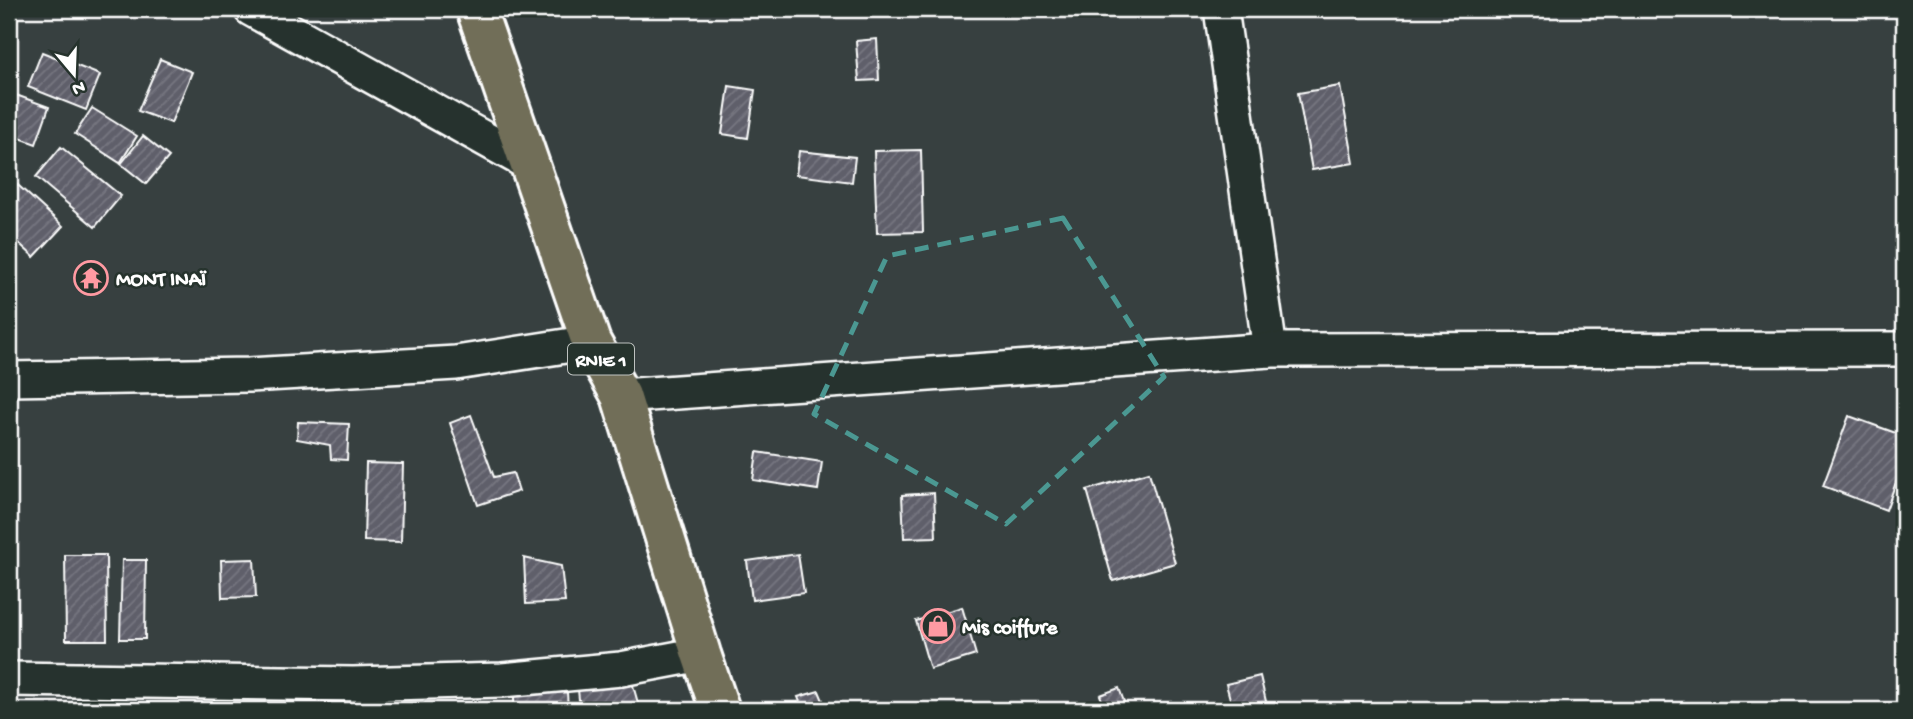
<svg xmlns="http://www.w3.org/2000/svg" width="1913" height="719" viewBox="0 0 1913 719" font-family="'Gochi Hand',sans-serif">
<defs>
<pattern id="building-hatch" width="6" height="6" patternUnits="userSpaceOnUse" patternTransform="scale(1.75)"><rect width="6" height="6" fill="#5f5f6b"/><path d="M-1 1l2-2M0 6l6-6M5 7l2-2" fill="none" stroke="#777781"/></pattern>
</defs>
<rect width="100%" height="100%" fill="#374040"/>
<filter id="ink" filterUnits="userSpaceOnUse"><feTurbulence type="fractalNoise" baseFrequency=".0143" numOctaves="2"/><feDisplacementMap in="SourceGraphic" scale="14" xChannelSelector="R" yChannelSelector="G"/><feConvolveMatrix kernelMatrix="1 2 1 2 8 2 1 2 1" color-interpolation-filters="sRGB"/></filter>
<g filter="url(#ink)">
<!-- building -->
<g fill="url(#building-hatch)" stroke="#fff" stroke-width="2">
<polygon points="877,39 879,80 859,81 856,41"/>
<polygon points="42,52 100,75 86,110 28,87"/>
<polygon points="160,59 192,72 171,123 138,111"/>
<polygon points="729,86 755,90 748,138 722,134"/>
<polygon points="1340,86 1354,163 1312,170 1298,93"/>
<polygon points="16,95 49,107 36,144 9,134 9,115"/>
<polygon points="92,108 137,136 120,163 75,134"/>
<polygon points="143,136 169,157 146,184 121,164"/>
<polygon points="61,147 121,196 95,227 36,177"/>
<polygon points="921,150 923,232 877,233 874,151"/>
<polygon points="799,151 855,157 852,182 796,175"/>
<polygon points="9,177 63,226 34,257 9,234"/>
<polygon points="471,415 494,477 513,473 519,491 478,505 450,423"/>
<polygon points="1849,416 1904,436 1904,460 1886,510 1823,486"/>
<polygon points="298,422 349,424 347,460 331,459 330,445 297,439"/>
<polygon points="757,452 822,462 818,490 753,480"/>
<polygon points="366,463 403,464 401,542 364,541"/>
<polygon points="1149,472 1175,563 1113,581 1087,490"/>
<polygon points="934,493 936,537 904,538 902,495"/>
<polygon points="798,554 804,593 752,600 747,561"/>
<polygon points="65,555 106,555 107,640 66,640"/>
<polygon points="524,558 561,566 565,602 526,604"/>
<polygon points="254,559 256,597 222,598 221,560"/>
<polygon points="122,560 146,560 145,639 120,639"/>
<polygon points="962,607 976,655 930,669 916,621"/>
<polygon points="1260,676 1268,710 1233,710 1226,684"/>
<polygon points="577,679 632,682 640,710 580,710"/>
<polygon points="1119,688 1127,710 1106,710 1100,695"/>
<polygon points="819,691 827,710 803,710 798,697"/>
<polygon points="567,692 568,710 514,710 514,694"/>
</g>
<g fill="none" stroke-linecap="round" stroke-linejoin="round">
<!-- minor casing -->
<g stroke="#fff" stroke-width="38">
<g id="minor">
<polyline points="251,9 528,163"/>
<polyline points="1221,9 1270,350"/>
<polyline points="9,379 249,375 456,363 591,342"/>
<polyline points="621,396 1270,350 1904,349"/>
<polyline points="9,679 353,684 502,680 621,669 701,654"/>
</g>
</g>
<!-- highway casing -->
<g stroke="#fff" stroke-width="44">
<polyline id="highway" points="476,9 591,342 621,396 701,654 720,710"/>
</g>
<!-- path -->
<polyline stroke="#fff" stroke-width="4.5" stroke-dasharray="5 5" stroke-linecap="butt" points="513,17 535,9"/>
<!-- minor -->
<use href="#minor" stroke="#26332d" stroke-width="33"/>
<!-- highway -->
<use href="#highway" stroke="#716e59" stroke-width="38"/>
</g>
</g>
<!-- marked area -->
<path fill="none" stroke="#4b9892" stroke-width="5" stroke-dasharray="14 9" stroke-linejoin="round" d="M1063,218L1164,377L1006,524L814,414L887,256Z"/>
<!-- icons -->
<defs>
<g id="temple-ring" transform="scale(1.75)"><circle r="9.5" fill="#26332d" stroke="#ff9aa2" stroke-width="1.5"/><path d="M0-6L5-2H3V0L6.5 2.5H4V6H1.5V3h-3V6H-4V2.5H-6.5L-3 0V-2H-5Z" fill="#ff9aa2"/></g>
<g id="shop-ring" transform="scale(1.75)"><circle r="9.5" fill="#26332d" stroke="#ff9aa2" stroke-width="1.5"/><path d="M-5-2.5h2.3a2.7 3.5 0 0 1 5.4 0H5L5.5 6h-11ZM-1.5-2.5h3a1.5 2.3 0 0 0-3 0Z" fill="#ff9aa2"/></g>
</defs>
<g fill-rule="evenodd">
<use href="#temple-ring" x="91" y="278"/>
<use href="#shop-ring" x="938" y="626"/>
</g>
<g text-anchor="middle" stroke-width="5" stroke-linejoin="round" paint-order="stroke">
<!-- shield labels -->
<rect fill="#26332d" stroke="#bec2c0" stroke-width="2" x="568" y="343.5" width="66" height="31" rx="5"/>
<g font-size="19" font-weight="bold" fill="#fff">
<text x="601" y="366">RNIE 1</text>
</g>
<!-- poi labels -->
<g font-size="21" font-weight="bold" fill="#fff" stroke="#26332d" text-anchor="start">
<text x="116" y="285">MONT INAÏ</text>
<text x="962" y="633">Mis coiffure</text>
</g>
</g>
<!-- margin -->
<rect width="1913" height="719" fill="none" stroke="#26332d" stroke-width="35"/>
<rect x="18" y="18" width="1878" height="684" fill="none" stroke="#fff" stroke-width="2.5" filter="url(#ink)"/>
<!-- north arrow -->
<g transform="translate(74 74) rotate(161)" stroke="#26332d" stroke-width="5" paint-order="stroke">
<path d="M0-5L12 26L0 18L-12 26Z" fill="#ffffff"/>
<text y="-10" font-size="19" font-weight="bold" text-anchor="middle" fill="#ffffff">N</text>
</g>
</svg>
